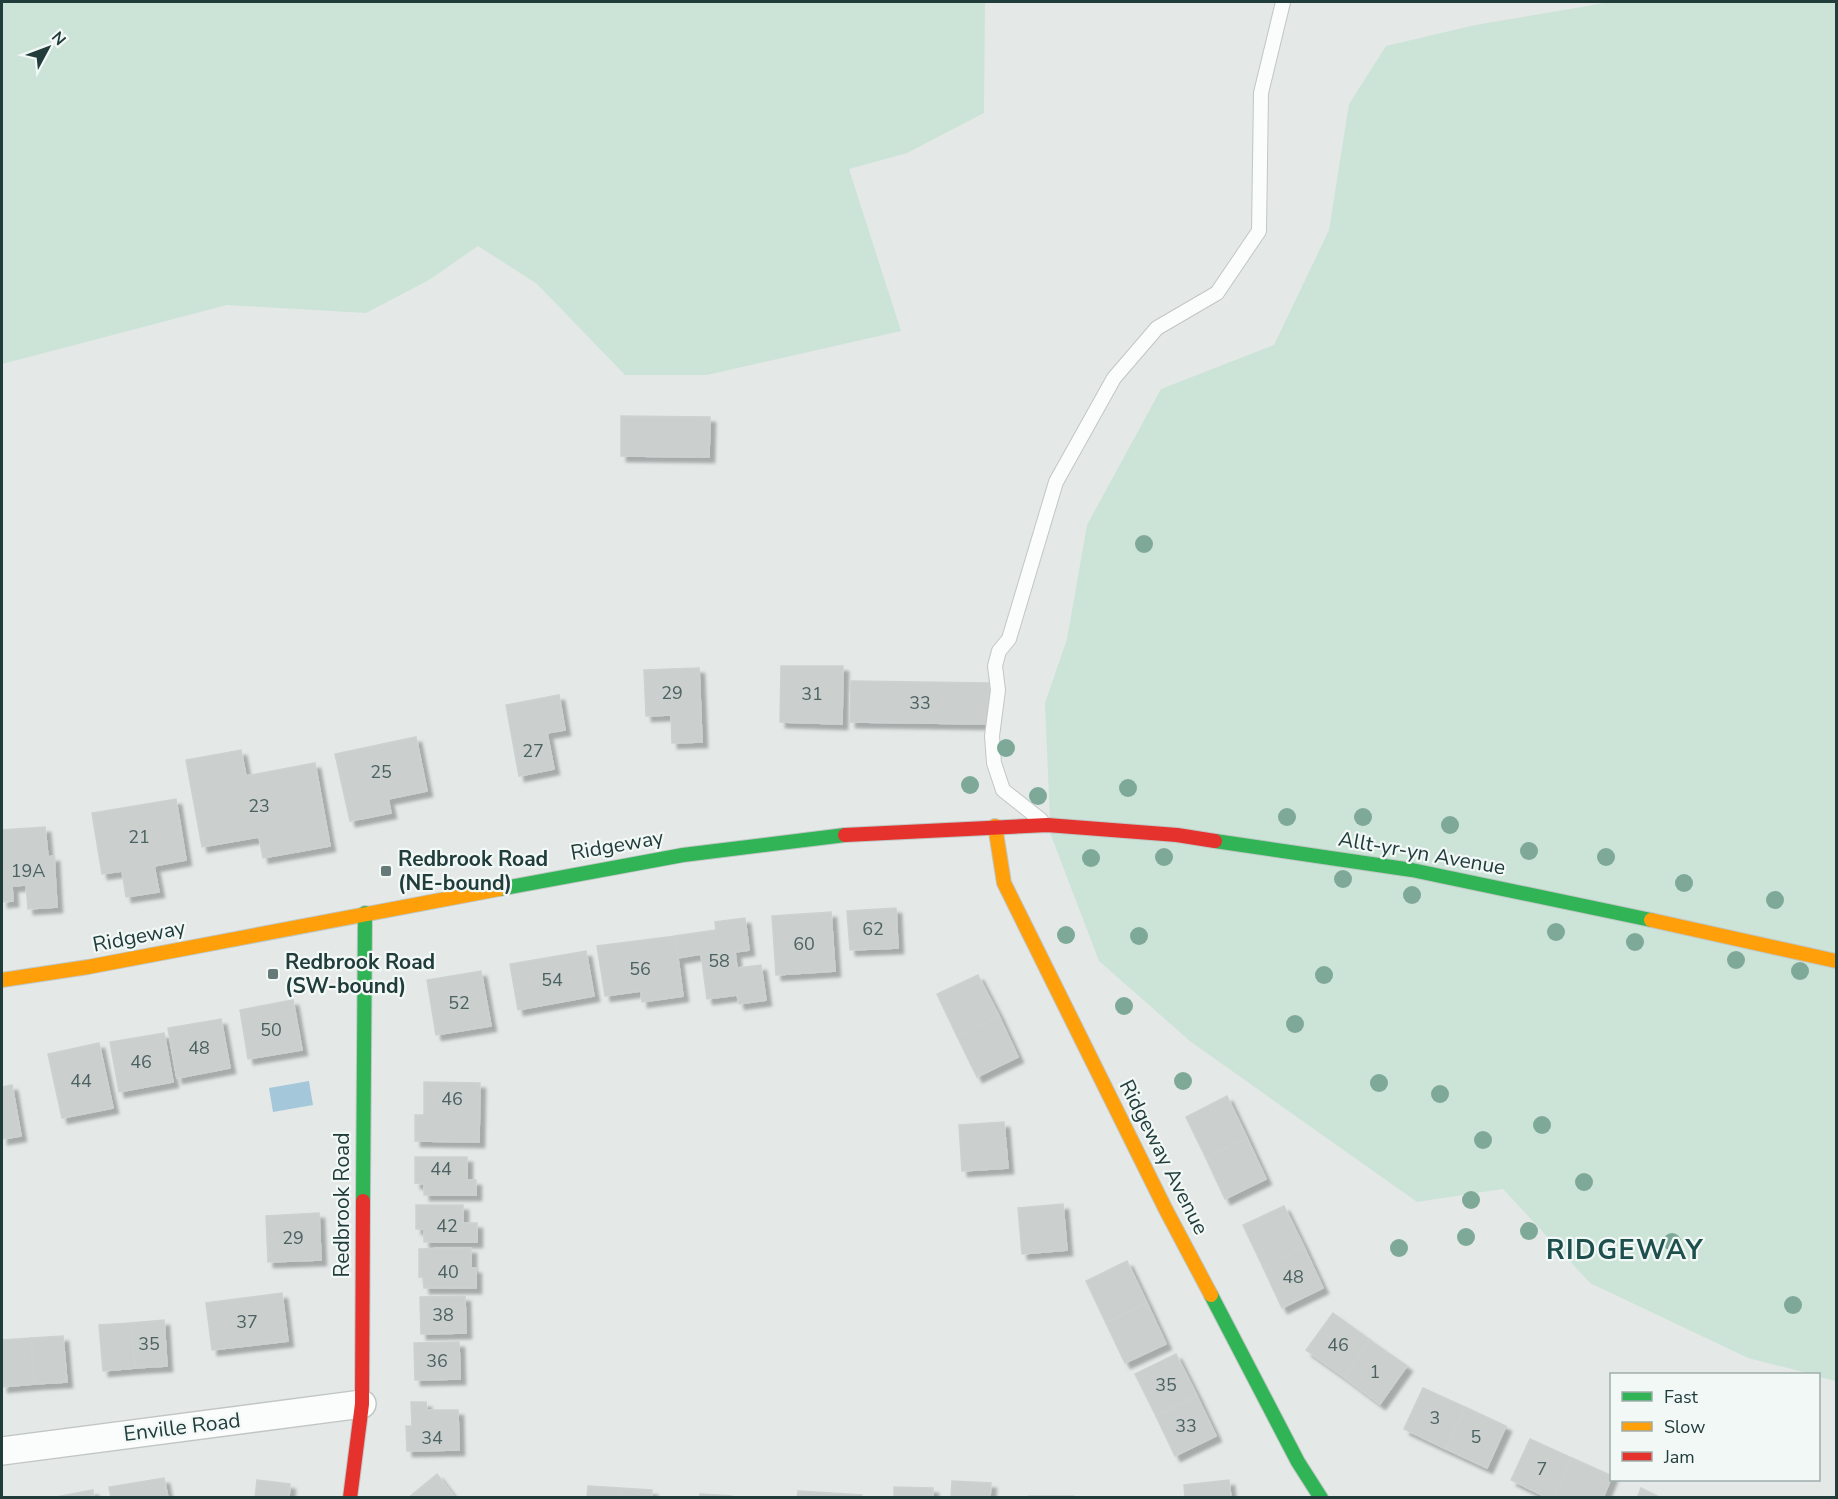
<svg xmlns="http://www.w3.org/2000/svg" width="1838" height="1499" viewBox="0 0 1838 1499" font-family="'Nunito Sans',sans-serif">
<defs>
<filter id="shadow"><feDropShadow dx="5.5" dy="5.5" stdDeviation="1.5" flood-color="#0004"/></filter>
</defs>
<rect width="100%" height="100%" fill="#e4e9e8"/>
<!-- green -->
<g fill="#cce3d8">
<polygon points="2,2 985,2 984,113 907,153 849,169 901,331 707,375 625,375 537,284 478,246 429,280 366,313 227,305 2,364"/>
<polygon points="1611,2 1836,2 1836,1381 1819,1377 1818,1374 1811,1374 1748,1358 1590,1283 1503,1189 1417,1202 1191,1042 1099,961 1047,825 1050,821 1045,703 1067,639 1087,525 1161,389 1274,345 1329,230 1349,104 1386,46 1475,25"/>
</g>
<!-- water -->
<polygon fill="#a4c7d9" points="309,1081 313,1105 273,1112 269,1088"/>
<!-- building -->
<g fill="#cbd0cf" stroke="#ccd2d1" stroke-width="1.5" filter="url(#shadow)">
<polygon points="621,416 710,417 709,457 621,456"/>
<polygon points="781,666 843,666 842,724 780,722"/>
<polygon points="699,668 702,742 672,743 671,715 646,716 644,670"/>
<polygon points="851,681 989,683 988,724 850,722"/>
<polygon points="559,695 565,730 547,733 554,769 519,776 506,705"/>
<polygon points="416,737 427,791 388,799 391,813 350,821 335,754"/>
<polygon points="241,750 246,776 315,763 330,846 263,858 259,837 202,847 186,760"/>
<polygon points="176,799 186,860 154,866 159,892 126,897 122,871 102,874 92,813"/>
<polygon points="45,827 48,857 54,856 57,907 28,909 26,885 12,886 13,901 2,902 2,830"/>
<polygon points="896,908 898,948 850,950 847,911"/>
<polygon points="831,912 835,971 776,975 772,916"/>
<polygon points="745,918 749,950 735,952 737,968 761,965 766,1000 739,1004 737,995 707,999 701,954 678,958 675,936 716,930 715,922"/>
<polygon points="675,936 683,996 642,1002 641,991 605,996 597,946"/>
<polygon points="586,951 594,996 518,1010 510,964"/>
<polygon points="481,971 491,1026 436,1035 427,980"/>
<polygon points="978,975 999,1016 957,1036 937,994"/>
<polygon points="293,1000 302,1050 248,1059 240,1010"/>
<polygon points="999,1016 1018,1057 977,1077 957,1036"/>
<polygon points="221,1019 230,1068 177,1078 168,1028"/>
<polygon points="164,1033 173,1082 119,1092 110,1042"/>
<polygon points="99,1043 113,1108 62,1118 48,1054"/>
<polygon points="424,1082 480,1083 479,1142 415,1141 415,1115 424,1115"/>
<polygon points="12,1085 21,1136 2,1139 2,1087"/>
<polygon points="1227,1096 1247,1138 1206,1158 1186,1117"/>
<polygon points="1004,1122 1008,1168 962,1171 959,1125"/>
<polygon points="1247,1138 1266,1179 1225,1199 1206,1158"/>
<polygon points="415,1157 467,1157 467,1180 476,1180 476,1195 424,1195 424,1184 415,1183"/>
<polygon points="1063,1204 1067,1250 1022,1254 1018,1208"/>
<polygon points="416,1205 463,1205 463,1223 477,1223 477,1242 424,1242 424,1229 416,1229"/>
<polygon points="1284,1206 1304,1247 1263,1267 1243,1225"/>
<polygon points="319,1213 321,1260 268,1262 266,1216"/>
<polygon points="1304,1247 1323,1288 1282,1308 1263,1267"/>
<polygon points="471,1248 471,1268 476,1268 476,1288 424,1288 423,1277 419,1277 419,1249"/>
<polygon points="1127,1261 1147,1303 1106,1323 1086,1281"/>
<polygon points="282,1293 288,1341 212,1350 206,1303"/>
<polygon points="465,1296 466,1333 421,1334 420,1297"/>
<polygon points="1147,1303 1166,1344 1125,1363 1106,1323"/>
<polygon points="1333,1313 1370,1340 1344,1377 1306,1350"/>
<polygon points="164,1320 167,1366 135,1368 131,1323"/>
<polygon points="131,1323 135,1368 103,1371 99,1325"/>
<polygon points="63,1336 67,1382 34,1384 31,1338"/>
<polygon points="31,1338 34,1384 2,1387 2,1340"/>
<polygon points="1370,1340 1407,1366 1380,1404 1344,1377"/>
<polygon points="459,1342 460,1379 415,1380 414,1343"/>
<polygon points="1176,1354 1197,1396 1156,1416 1135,1374"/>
<polygon points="1423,1388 1465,1407 1446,1449 1404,1429"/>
<polygon points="1197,1396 1216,1436 1175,1456 1156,1416"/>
<polygon points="411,1402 426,1402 427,1410 458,1410 459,1450 407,1451 406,1426 412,1426"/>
<polygon points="1465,1407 1506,1426 1487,1468 1446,1449"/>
<polygon points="1530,1439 1572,1458 1554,1498 1548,1498 1511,1480"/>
<polygon points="1572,1458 1612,1476 1603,1498 1554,1498"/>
<polygon points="437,1474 455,1498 408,1498"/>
<polygon points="164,1478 168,1498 111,1498 109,1487"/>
<polygon points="257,1480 290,1484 289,1498 255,1498"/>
<polygon points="1229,1480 1231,1498 1185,1498 1184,1485"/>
<polygon points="952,1481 991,1483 990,1498 951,1498"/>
<polygon points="588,1486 620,1488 619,1498 587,1498"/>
<polygon points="894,1487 933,1488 933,1498 894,1498"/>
<polygon points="620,1488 652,1490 652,1498 619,1498"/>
<polygon points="1641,1488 1661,1498 1637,1498"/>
<polygon points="93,1490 94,1498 51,1498"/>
<polygon points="798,1491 830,1493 829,1498 797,1498"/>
<polygon points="830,1493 862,1495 862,1498 829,1498"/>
<polygon points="700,1494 732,1496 732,1498 700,1498"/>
<rect x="1029" y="1496" width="45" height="2"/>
</g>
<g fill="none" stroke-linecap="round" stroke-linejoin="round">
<!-- lane casing -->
<g stroke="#c1c6c5" stroke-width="16">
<polyline id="lane" points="1041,820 1003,790 994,763 992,736 998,690 995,666 999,651 1009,639 1056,482 1114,378 1157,328 1217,293 1259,231 1261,93 1283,2"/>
</g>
<!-- street casing -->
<g stroke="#c1c6c5" stroke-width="30">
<polyline id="street" points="2,1451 362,1404"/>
</g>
<!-- fast casing -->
<g stroke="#bfc7c5" stroke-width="16">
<g id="fast">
<polyline points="1215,841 1412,870 1651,920"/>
<polyline points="499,889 683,855 845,835"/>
<polyline points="363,1201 365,913"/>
<polyline points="1211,1295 1298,1462 1321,1498"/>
</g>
</g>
<!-- slow casing -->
<g stroke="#bfc7c5" stroke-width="16">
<g id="slow">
<polyline points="995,826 1004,883 1166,1210 1211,1295"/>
<polyline points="1651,920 1836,961"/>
<polyline points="2,980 88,967 499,889"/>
</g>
</g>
<!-- jam casing -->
<g stroke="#bfc7c5" stroke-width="16">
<g id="jam">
<polyline points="845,835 1047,825 1177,835 1215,841"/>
<polyline points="350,1498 362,1404 363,1201"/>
</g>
</g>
<!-- lane -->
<use href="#lane" stroke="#fbfcfc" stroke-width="14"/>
<!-- street -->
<use href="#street" stroke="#fbfcfc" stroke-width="27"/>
<!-- fast -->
<use href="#fast" stroke="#30b455" stroke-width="14"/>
<!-- slow -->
<use href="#slow" stroke="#ff9f0a" stroke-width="14"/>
<!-- jam -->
<use href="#jam" stroke="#e5322d" stroke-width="14"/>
</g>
<!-- trees -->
<g fill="#7ea998">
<circle cx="1144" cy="544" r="9"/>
<circle cx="1006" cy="748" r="9"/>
<circle cx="970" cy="785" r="9"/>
<circle cx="1128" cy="788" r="9"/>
<circle cx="1038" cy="796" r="9"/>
<circle cx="1287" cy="817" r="9"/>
<circle cx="1363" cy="817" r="9"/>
<circle cx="1450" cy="825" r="9"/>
<circle cx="1529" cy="851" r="9"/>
<circle cx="1164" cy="857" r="9"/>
<circle cx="1606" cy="857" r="9"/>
<circle cx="1091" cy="858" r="9"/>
<circle cx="1343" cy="879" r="9"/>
<circle cx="1684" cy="883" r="9"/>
<circle cx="1412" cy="895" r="9"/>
<circle cx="1775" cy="900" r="9"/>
<circle cx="1556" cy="932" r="9"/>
<circle cx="1066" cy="935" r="9"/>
<circle cx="1139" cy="936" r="9"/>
<circle cx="1635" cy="942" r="9"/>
<circle cx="1736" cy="960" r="9"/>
<circle cx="1800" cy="971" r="9"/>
<circle cx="1324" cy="975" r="9"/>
<circle cx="1124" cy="1006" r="9"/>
<circle cx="1295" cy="1024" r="9"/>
<circle cx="1183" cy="1081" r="9"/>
<circle cx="1379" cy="1083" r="9"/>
<circle cx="1440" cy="1094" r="9"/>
<circle cx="1542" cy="1125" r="9"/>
<circle cx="1483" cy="1140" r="9"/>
<circle cx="1584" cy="1182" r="9"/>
<circle cx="1471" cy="1200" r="9"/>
<circle cx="1529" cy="1231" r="9"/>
<circle cx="1466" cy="1237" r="9"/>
<circle cx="1672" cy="1242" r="9"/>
<circle cx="1399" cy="1248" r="9"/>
<circle cx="1793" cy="1305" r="9"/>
</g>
<!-- markers -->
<g fill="#657978" stroke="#f2f8f6" stroke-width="2">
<rect x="380" y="865" width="12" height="12" rx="3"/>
<rect x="267" y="968" width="12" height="12" rx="3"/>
</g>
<g text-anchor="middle" stroke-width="4.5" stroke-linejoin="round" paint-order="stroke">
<!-- number labels -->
<g font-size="18" fill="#4c6261">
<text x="672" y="699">29</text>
<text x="812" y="700">31</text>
<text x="920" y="709">33</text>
<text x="533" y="757">27</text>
<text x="381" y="778">25</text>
<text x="259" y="812">23</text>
<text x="139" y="843">21</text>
<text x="28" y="877">19A</text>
<text x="873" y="935">62</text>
<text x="804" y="950">60</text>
<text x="719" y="967">58</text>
<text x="640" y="975">56</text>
<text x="552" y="986">54</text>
<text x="459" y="1009">52</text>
<text x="271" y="1036">50</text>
<text x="199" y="1054">48</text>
<text x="141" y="1068">46</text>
<text x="81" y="1087">44</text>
<text x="452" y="1105">46</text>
<text x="441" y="1175">44</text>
<text x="447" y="1232">42</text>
<text x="293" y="1244">29</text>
<text x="448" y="1278">40</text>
<text x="1293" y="1283">48</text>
<text x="443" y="1321">38</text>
<text x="247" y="1328">37</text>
<text x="149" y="1350">35</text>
<text x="1338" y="1351">46</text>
<text x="437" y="1367">36</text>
<text x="1375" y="1378">1</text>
<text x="1166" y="1391">35</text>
<text x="1435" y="1424">3</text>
<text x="1186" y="1432">33</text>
<text x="1476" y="1443">5</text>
<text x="432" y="1444">34</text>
<text x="1542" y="1475">7</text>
</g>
<!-- street labels -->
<g font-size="21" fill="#213d3b" stroke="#f2f8f6">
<text transform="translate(617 845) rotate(-10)" y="7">Ridgeway</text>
<text transform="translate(1422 853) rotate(10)" y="7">Allt-yr-yn Avenue</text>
<text transform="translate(139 936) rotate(-11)" y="7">Ridgeway</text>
<text transform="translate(1164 1157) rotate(63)" y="7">Ridgeway Avenue</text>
<text transform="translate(342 1205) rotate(-90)" y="7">Redbrook Road</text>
<text transform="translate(182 1427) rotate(-7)" y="7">Enville Road</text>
</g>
<!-- poi labels -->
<g font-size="21" font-weight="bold" fill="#213d3b" stroke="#f2f8f6" text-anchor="start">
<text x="398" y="866">Redbrook Road<tspan x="398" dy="24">(NE-bound)</tspan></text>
<text x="285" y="969">Redbrook Road<tspan x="285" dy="24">(SW-bound)</tspan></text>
</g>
<!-- district labels -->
<g font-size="27" font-weight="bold" letter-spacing="1.5" fill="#1d4f4d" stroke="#f2f8f6">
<text x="1625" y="1259">RIDGEWAY</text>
</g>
</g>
<!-- border -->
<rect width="1838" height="1499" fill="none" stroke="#213d3b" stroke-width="6"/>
<!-- legend -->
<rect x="1610" y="1373" width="210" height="108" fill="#f2f8f6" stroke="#9eadab" stroke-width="1.5"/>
<rect x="1622" y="1392" width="30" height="9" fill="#30b455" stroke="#9eadab" stroke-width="1.5"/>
<text x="1664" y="1403" font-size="18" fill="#213d3b">Fast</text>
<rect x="1622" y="1422" width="30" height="9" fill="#ff9f0a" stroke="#9eadab" stroke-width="1.5"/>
<text x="1664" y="1433" font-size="18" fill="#213d3b">Slow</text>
<rect x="1622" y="1452" width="30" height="9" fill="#e5322d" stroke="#9eadab" stroke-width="1.5"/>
<text x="1664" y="1463" font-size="18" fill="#213d3b">Jam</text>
<!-- north arrow -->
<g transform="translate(48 48) rotate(49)" stroke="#f2f8f6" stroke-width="4.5" paint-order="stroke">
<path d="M0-4.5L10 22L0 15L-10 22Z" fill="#213d3b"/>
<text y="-9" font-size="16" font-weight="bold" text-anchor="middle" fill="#213d3b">N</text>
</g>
</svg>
